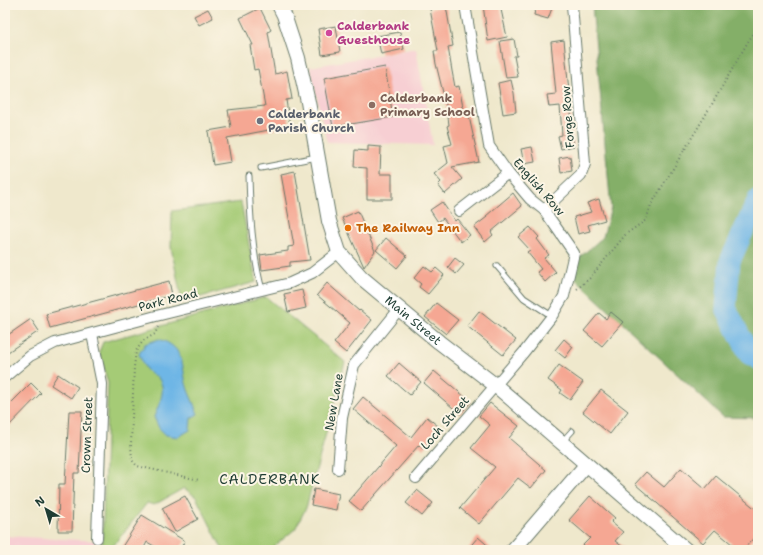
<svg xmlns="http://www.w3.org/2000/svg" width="763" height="555" viewBox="0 0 763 555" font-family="'Shantell Sans',sans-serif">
<rect width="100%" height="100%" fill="#fcf5e5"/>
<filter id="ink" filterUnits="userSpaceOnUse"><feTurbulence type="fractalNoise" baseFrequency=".025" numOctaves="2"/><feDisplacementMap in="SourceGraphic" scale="8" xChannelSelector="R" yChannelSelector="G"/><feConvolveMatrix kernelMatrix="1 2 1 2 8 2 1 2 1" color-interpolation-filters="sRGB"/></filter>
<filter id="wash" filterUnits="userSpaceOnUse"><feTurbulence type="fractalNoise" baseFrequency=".012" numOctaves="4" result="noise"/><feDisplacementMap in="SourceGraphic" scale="16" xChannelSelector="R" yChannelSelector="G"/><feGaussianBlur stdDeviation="0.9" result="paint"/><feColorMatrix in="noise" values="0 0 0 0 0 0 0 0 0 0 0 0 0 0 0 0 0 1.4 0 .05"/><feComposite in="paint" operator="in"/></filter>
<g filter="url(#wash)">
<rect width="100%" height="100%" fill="#efe8cc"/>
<!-- built -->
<g fill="#f7cfd3">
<polygon points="416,48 433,145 327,142 310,67"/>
<polygon points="5,536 100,541 100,550 5,550"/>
</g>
<!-- green -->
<g fill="#a5cb76" stroke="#628455">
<polygon points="241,202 256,282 182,302 171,247 172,211"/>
<polygon points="266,297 345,362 306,508 295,529 270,550 223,550 196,497 184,488 154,505 147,503 110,550 102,550 108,383 99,352 103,342"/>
</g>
<!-- forest -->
<polygon fill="#84af67" stroke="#52764e" points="592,5 758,5 758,418 723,417 574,278 579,258 603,237 611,208"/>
<!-- water -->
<path fill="#6eb6e6" stroke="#467a8d" d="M159,339C188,349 180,367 188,390C191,398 195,406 198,414L191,418L190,430L178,437L166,435L159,428L154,417C158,406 168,389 158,378C156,376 152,375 150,373C144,369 142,361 139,354L145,344Z"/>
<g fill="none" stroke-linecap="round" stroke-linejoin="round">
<!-- river -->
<polyline stroke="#6eb6e6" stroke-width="21" points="758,199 730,261 726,308 749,354 758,359"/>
</g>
<g id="blocks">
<!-- building -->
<g fill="#f5a793">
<polygon points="483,5 500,5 507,37 488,41"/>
<polygon points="536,5 552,8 548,19 534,15"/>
<polygon points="446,6 453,46 448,47 452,71 455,87 459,86 464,113 468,112 479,162 452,167 462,179 445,194 438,185 441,182 434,174 448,163 444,146 452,144 447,126 449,125 447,109 436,64 434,51 438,51 430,9"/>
<polygon points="260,8 271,30 268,32 275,74 287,71 292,99 286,100 290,126 227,138 231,162 213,165 208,131 231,127 228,110 265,106 258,69 254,70 250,45 253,45 240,18"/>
<polygon points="208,9 213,18 199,25 194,16"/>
<polygon points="336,26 340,52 322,55 318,29"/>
<polygon points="400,32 404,49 381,54 377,36"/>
<polygon points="514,39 517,56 514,56 518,77 506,78 500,41"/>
<polygon points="564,40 571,112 572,124 570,124 574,146 561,149 558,136 562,135 560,106 549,107 547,95 556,94 551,42"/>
<polygon points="385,67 393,117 333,127 324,78"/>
<polygon points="511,80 514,93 516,112 503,114 498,83"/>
<polygon points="368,146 381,147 380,174 392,174 392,199 367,199 367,168 354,167 355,150 368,151"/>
<polygon points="532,147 535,162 524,164 521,149"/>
<polygon points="570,156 572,171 561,173 559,158"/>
<polygon points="295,171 310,260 290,262 290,266 262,270 260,255 288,251 288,247 294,246 281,174"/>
<polygon points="513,193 522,206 491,232 493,235 485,242 474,227 487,217 486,216"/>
<polygon points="599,199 605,220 588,225 590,231 578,234 574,217 591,212 587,203"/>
<polygon points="442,202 455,221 457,219 470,235 461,242 443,218 438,222 430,210"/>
<polygon points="358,211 375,251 364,267 342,218"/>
<polygon points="530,227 539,237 537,239 549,255 544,258 556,272 545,282 537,272 541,269 527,252 530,250 518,237"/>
<polygon points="386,238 407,256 397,268 376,250"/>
<polygon points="455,258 464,265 456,274 448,267"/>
<polygon points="424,266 432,272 436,268 444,275 428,294 419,287 421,284 414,278"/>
<polygon points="169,281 172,295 50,328 46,314"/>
<polygon points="327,283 359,311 360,310 372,320 346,353 334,343 350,323 317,295"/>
<polygon points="302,290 306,308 288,312 284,294"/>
<polygon points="436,303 458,320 446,334 425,317"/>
<polygon points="479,311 516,340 503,355 467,326"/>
<polygon points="611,312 623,322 602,346 584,331 599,313 606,319"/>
<polygon points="31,319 39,331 5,354 5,337"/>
<polygon points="564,339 573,347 565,358 555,350"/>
<polygon points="399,363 421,382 410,395 388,376"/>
<polygon points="559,365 583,382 570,400 560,393 562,390 548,380"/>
<polygon points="434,371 471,402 460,414 424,383"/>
<polygon points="58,374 78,387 71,398 51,385"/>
<polygon points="31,383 41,393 5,430 5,409"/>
<polygon points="601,390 628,411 610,434 583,412"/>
<polygon points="363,397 411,437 427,417 438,426 434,431 436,433 423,449 419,445 361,511 349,501 396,446 353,409"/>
<polygon points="490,403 519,426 509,438 546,470 531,488 518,478 479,524 460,508 495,467 471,448 490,425 479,416"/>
<polygon points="69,411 82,411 79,473 74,473 72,531 58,531 59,484 65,484"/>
<polygon points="681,468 705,489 716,476 758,511 758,533 743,550 739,550 715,530 703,543 635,484 646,472 664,487"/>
<polygon points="314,489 339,494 336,510 311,505"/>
<polygon points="417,490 433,503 422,516 406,503"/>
<polygon points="185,496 198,519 175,532 162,508"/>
<polygon points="590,496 615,518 611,522 623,532 615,541 627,550 589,550 583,545 590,538 569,520"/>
<polygon points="142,515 185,541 179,550 161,550 147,542 143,550 120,550"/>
<polygon points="478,537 493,550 467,550"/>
</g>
</g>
</g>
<g filter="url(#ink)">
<use href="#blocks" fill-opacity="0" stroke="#687969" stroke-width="1"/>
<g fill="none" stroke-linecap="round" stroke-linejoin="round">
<!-- lane casing -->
<g stroke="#687969" stroke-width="7">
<g id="lane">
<polyline points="261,168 317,157"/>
<path d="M249,176C250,214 252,252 262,290"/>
<polyline points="497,266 524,298 552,316"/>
<polyline points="562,442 572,431"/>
</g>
</g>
<!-- street casing -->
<g stroke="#687969" stroke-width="12">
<g id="street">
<polyline points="544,210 581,175 585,164 572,5"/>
<polyline points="459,211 508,173"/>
<polyline points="92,334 102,384 97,538"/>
<polyline points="5,377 30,356 55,343 156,316 290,283 312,273 339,252"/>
<polyline points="338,469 342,418 354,365 400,308"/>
<polyline points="416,478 524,352 552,316 564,296 574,253 544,210 530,199 508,173 489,146 465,5"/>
</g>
</g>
<!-- secondary casing -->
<g stroke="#687969" stroke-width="16">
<g id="secondary">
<path id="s1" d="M279,5L284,15L298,58L308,102L329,221L339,252L362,278L439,342L495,385L686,550"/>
<polyline points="513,550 586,465"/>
</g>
</g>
<!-- path -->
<g stroke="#687969" stroke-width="2" stroke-dasharray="1 3" stroke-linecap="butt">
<polyline points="577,289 590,278 626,234 646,220 651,205 711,106 749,40 758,28"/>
<polyline points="158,327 155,334 143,341 136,351 134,367 131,445 132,460 137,466 199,480"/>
</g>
<!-- lane -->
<use href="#lane" stroke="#fff" stroke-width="5"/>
<!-- street -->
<use href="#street" stroke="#fff" stroke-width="10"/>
<!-- secondary -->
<use href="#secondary" stroke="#fff" stroke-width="14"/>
</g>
</g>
<!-- markers -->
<circle fill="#d1479c" stroke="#fcf5e5" stroke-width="1.5" cx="329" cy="33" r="4"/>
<circle fill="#8d6e63" stroke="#fcf5e5" stroke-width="1.5" cx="372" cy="105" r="4"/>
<circle fill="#6b7280" stroke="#fcf5e5" stroke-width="1.5" cx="260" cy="121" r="4"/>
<circle fill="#e8710a" stroke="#fcf5e5" stroke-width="1.5" cx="348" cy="228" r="4"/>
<g text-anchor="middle" stroke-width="4" stroke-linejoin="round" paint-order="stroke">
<!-- hotel labels -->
<g font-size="12" font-weight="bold" fill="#b23c85" stroke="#fcf5e5" text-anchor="start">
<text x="337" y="30">Calderbank<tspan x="337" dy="14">Guesthouse</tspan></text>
</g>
<!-- education labels -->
<g font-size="12" font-weight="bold" fill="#785e54" stroke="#fcf5e5" text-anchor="start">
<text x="380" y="102">Calderbank<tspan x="380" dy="14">Primary School</tspan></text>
</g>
<!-- worship labels -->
<g font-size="12" font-weight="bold" fill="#5b616d" stroke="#fcf5e5" text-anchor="start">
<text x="268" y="118">Calderbank<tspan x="268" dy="14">Parish Church</tspan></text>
</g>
<!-- street labels -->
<g font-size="12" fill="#1f3d34" stroke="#fcf5e5">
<text transform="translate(568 117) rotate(-94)" y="4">Forge Row</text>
<text transform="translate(539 187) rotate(49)" y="4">English Row</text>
<text transform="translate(168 300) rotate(-14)" y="4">Park Road</text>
<text dy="4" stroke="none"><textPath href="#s1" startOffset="356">Main Street</textPath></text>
<text transform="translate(334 402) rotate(-80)" y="4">New Lane</text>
<text transform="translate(445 423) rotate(-49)" y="4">Loch Street</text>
<text transform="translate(87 435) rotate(-88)" y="4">Crown Street</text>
</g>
<!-- food labels -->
<g font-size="12" font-weight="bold" fill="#c56008" stroke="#fcf5e5" text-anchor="start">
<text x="356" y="232">The Railway Inn</text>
</g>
<!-- quarter labels -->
<g font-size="14" letter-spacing="1" fill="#1f3d34" stroke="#fcf5e5">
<text x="270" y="484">CALDERBANK</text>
</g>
</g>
<!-- margin -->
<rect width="763" height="555" fill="none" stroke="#fcf5e5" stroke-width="20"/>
<!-- north arrow -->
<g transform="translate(46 509) rotate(322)" stroke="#fcf5e5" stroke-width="3" paint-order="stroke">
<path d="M0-3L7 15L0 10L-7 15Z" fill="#1f3d34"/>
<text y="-6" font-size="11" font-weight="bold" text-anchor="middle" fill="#1f3d34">N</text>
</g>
</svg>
